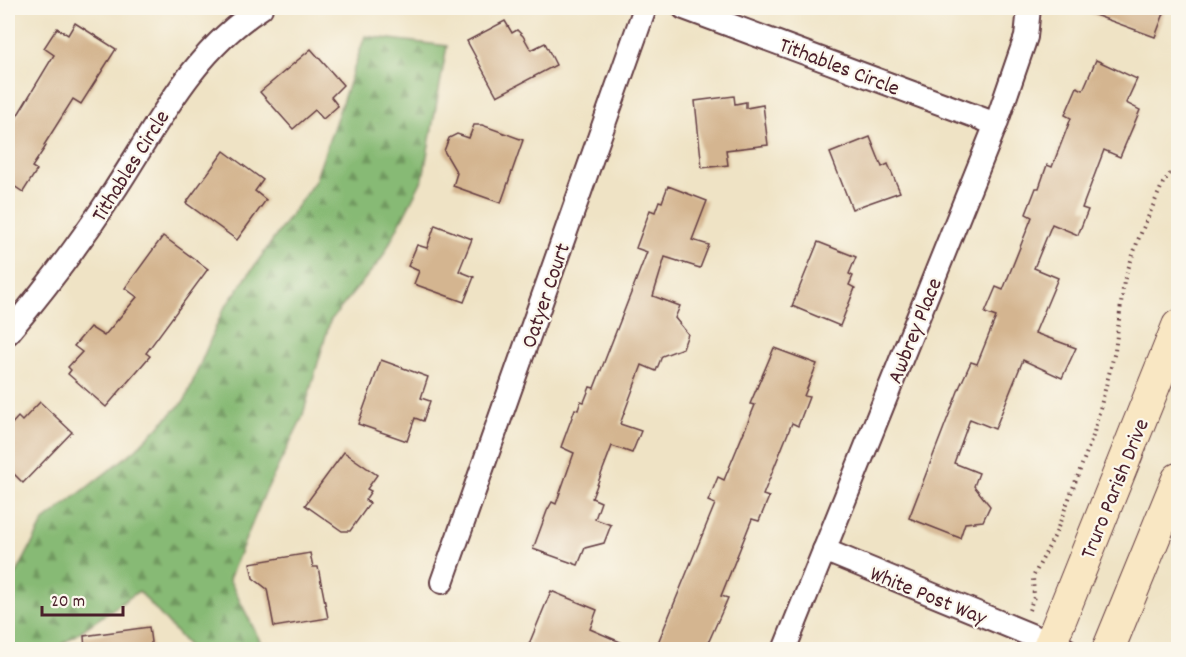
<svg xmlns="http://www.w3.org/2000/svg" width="1186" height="657" viewBox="0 0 1186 657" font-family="Dekko,sans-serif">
<defs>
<pattern id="forest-firs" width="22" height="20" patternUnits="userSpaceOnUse" patternTransform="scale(1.5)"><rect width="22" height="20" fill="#87ba74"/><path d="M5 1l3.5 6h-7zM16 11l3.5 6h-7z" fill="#70975f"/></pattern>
</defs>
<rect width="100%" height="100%" fill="#fbf7ec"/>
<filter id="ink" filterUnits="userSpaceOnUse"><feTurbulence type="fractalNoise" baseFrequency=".0167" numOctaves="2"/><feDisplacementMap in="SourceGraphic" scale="12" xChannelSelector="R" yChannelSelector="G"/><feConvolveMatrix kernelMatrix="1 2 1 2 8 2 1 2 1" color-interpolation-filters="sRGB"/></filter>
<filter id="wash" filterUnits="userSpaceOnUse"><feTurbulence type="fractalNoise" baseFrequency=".008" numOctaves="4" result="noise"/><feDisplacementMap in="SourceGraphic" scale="24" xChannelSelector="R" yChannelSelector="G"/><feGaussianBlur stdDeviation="1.35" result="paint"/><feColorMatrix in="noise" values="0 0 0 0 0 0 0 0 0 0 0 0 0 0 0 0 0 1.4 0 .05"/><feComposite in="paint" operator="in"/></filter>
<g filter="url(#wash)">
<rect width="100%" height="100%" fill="#efe3c5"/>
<!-- forest -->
<polygon fill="url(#forest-firs)" stroke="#686c50" stroke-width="1.5" points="365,36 447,46 423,178 382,258 330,321 302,418 264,495 229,579 264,649 191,649 139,591 61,645 50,649 8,649 8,590 44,521 135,450 185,400 223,310 315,181"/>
<g id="blocks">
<!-- building -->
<g fill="#d4b590">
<polygon points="1081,8 1166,8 1155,37 1081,10"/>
<polygon points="505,21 512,33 517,30 523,36 531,50 545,43 556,65 497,96 467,41"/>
<polygon points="75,23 116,49 81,104 73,99 44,145 46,146 32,167 37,170 23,192 8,182 8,131 54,55 44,48 57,28 68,35"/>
<polygon points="311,49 343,85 331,97 338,106 323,119 315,110 293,129 260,92"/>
<polygon points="1096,60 1137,79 1126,103 1140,110 1120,157 1104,150 1082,208 1088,210 1078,235 1052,224 1034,268 1058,278 1035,333 1076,348 1062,378 1023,360 995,429 970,419 954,463 979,473 974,486 990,506 983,521 965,523 960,538 909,518 960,386 971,362 977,364 996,317 985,313 996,287 1003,290 1032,217 1026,214 1036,188 1039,188 1047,165 1052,167 1071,118 1065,115 1077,87 1083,90"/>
<polygon points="734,96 735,104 746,102 746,108 763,105 768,145 726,150 728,165 702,168 695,101"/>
<polygon points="474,125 482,125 523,140 501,203 453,186 457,173 444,151 449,138 457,134 469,138"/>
<polygon points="870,137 882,167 888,164 900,192 852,209 830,153"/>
<polygon points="224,151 263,180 255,191 266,200 237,240 186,203"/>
<polygon points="668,186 707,201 692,240 709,245 700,268 665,257 653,296 680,306 675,318 688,334 683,348 662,356 656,371 642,365 620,424 641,431 632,453 612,446 592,498 601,502 595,519 611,525 604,543 585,548 578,565 533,549 547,511 552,502 556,504 574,453 561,447 575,409 578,410 581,401 584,402 590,387 594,388 647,252 636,248 650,210 655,212 659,201 662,202"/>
<polygon points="435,225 472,239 459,271 474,277 464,302 414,284 419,271 408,266 417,245 427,248"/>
<polygon points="163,236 208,269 146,353 150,356 106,407 68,374 71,370 68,367 82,352 74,346 90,327 104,336 137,297 125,288"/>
<polygon points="818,242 856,257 849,274 853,276 849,285 855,288 840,326 792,306"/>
<polygon points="774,348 817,364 804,396 809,397 798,426 792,423 763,495 769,497 759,521 752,519 721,596 728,598 705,650 655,650 715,504 708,501 718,477 724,480 755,405 750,404"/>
<polygon points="381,360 428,377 421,398 430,401 423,421 415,418 407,441 358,424"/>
<polygon points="40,402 72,432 23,483 8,468 8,428 18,417 22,421"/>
<polygon points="344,452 377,475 367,489 371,491 365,500 370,503 350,531 342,531 305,505"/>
<polygon points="310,553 313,567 318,567 328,618 274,627 267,589 253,578 250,563"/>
<polygon points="551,591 597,610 590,629 639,650 544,650 529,644"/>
<polygon points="149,627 152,650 85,650 84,636"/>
</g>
</g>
</g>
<g filter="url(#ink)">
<use href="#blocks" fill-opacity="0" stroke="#633c42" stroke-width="1.5"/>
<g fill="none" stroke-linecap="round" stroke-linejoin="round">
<!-- street casing -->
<g stroke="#633c42" stroke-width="26">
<g id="street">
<polyline points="684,8 996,124"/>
<path d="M8,333C46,288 82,240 114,191C158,124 192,52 261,8"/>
<polyline points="824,550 1067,650"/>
<polyline points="442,582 645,8"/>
<polyline points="784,650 996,124 1026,37 1029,8"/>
</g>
</g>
<!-- secondary casing -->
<g stroke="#633c42" stroke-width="34">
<g id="secondary">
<polyline points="1048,650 1178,326"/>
<polyline points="1108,650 1178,479"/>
</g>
</g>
<!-- path -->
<polyline stroke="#633c42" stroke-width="4" stroke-dasharray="1.5 4.5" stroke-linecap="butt" points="1029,610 1034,597 1033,577 1055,535 1093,436 1115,351 1124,281 1138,240 1163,183 1178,163"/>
<!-- street -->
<use href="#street" stroke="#fff" stroke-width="22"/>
<!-- secondary -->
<use href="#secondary" stroke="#f9e7c3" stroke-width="32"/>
</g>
</g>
<g text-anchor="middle" stroke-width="4.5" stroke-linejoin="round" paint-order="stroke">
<!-- street labels -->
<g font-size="22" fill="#4a1f2b" stroke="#fbf7ec">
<text transform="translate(840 65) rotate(21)" y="8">Tithables Circle</text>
<text transform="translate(129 165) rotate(-58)" y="8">Tithables Circle</text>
<text transform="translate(544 295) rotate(-71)" y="8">Oatyer Court</text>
<text transform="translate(913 330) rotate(-68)" y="8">Awbrey Place</text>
<text transform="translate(1113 488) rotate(-68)" y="8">Truro Parish Drive</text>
<text transform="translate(929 594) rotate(22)" y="8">White Post Way</text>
</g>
</g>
<!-- margin -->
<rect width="1186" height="657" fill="none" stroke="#fbf7ec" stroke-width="30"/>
<!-- scale -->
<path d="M42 606v9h81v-9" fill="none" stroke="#4a1f2b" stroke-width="3"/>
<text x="51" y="606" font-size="18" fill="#4a1f2b" stroke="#fbf7ec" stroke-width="4.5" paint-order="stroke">20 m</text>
</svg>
